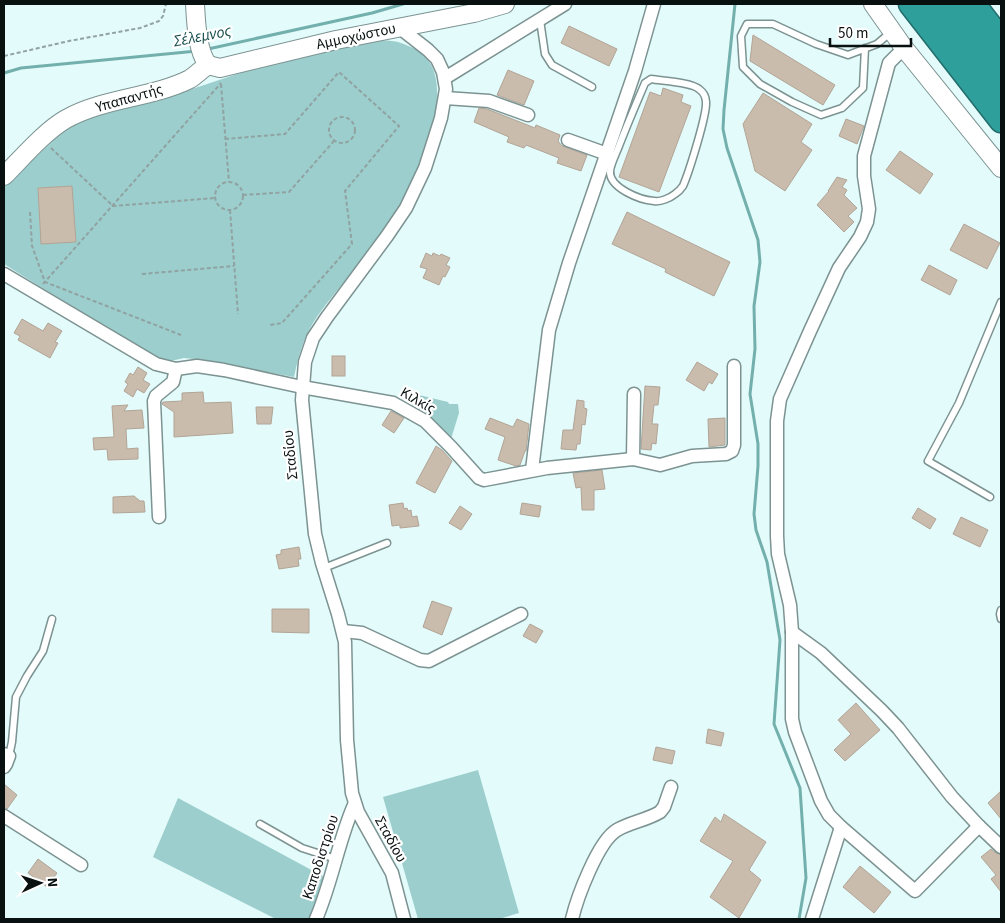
<svg xmlns="http://www.w3.org/2000/svg" width="1005" height="923" viewBox="0 0 1005 923" font-family="'Source Sans 3',sans-serif">
<rect width="100%" height="100%" fill="#e3fbfa"/>
<!-- green -->
<g fill="#9bcecc">
<path d="M372,41C378,41 385,40 391,41C399,41 406,45 413,48C450,66 436,117 426,148C420,163 415,180 407,194C389,223 369,250 348,277C336,292 323,307 313,323C303,339 298,358 294,377L203,360L184,358L166,362L47,291L4,264V186L66,129L92,116L186,91L264,65Z"/>
<polygon points="419,395 448,402 449,404 458,404 459,413 450,442 419,411"/>
<polygon points="478,770 519,913 499,919 418,919 383,797"/>
<polygon points="178,798 330,880 314,919 276,919 153,857"/>
</g>
<g fill="none" stroke-linecap="round" stroke-linejoin="round">
<!-- stream -->
<g stroke="#73b0ad" stroke-width="3">
<polyline points="735,4 724,110 723,129 727,148 758,240 760,262 754,306 755,349 750,394 758,444 758,466 754,514 756,530 767,562 780,640 774,724 800,788 806,878 799,919"/>
<polyline points="208,49 372,13 403,4"/>
<polyline points="4,73 21,68 197,51"/>
</g>
</g>
<!-- building -->
<g fill="#cabcad" stroke="#b2a496">
<polygon points="569,26 617,49 609,66 561,43"/>
<polygon points="753,35 835,85 823,105 750,61"/>
<polygon points="508,70 534,81 524,105 497,95"/>
<polygon points="663,88 683,95 681,102 691,106 659,192 619,177 650,92 661,96"/>
<polygon points="763,93 812,124 801,142 812,150 785,191 755,171 743,124"/>
<polygon points="479,108 487,109 535,128 536,125 560,135 558,141 562,146 587,155 581,171 557,163 559,158 526,145 524,148 507,142 509,137 474,122"/>
<polygon points="846,119 864,126 857,144 839,136"/>
<polygon points="900,151 933,174 920,194 886,170"/>
<polygon points="837,177 847,180 842,187 847,190 844,195 857,208 848,216 854,222 844,232 817,205 829,191 828,191"/>
<polygon points="72,186 76,242 41,244 38,188"/>
<polygon points="627,212 730,262 714,296 665,272 666,269 612,244"/>
<polygon points="964,224 1000,243 987,269 950,250"/>
<polygon points="426,253 432,256 433,253 440,256 441,254 450,258 446,265 450,267 445,277 443,276 439,285 423,278 427,269 420,267"/>
<polygon points="929,265 957,280 950,295 921,280"/>
<polygon points="22,319 43,331 48,323 62,331 55,342 58,343 50,358 18,340 20,336 14,333"/>
<rect x="332" y="356" width="13" height="20"/>
<polygon points="697,362 718,374 712,384 709,382 704,391 686,380"/>
<polygon points="138,367 147,373 143,380 150,384 144,393 137,389 133,397 124,391 128,384 125,382 130,373 133,375"/>
<polygon points="645,386 660,387 658,405 654,405 652,424 658,424 656,444 652,443 651,450 641,449"/>
<polygon points="203,392 204,403 231,402 233,433 174,437 174,412 162,404 163,402 182,401 182,393"/>
<polygon points="577,400 584,401 584,408 587,409 585,425 582,424 580,444 577,444 576,450 561,449 563,430 573,430"/>
<polygon points="128,405 124,411 142,410 144,428 126,429 127,449 138,448 138,459 108,460 107,449 94,450 93,438 114,437 112,406"/>
<polygon points="256,407 273,407 271,424 257,424"/>
<polygon points="391,411 404,418 394,433 382,425"/>
<polygon points="490,418 513,427 517,419 529,424 526,451 525,451 520,465 516,466 498,460 505,437 485,429"/>
<polygon points="725,418 725,445 709,447 708,419"/>
<polygon points="436,446 442,450 452,461 435,493 416,483"/>
<polygon points="602,470 605,489 594,490 594,510 582,510 581,487 576,488 573,473"/>
<polygon points="134,496 140,501 144,501 145,512 113,513 113,497"/>
<polygon points="403,503 404,509 407,508 408,511 411,510 412,517 417,516 419,526 400,528 400,525 392,526 389,505"/>
<polygon points="522,503 541,506 539,517 520,514"/>
<polygon points="460,506 472,514 461,530 449,523"/>
<polygon points="918,508 936,519 930,529 912,518"/>
<polygon points="961,517 988,530 980,547 953,534"/>
<polygon points="299,547 301,559 298,559 299,566 279,569 276,555 281,554 281,550"/>
<polygon points="432,601 452,608 442,635 423,627"/>
<polygon points="272,609 309,609 309,633 272,632"/>
<polygon points="530,624 543,631 536,643 523,636"/>
<polygon points="856,703 880,730 845,761 834,750 851,734 838,720"/>
<polygon points="708,729 724,733 721,746 706,743"/>
<polygon points="656,747 675,751 672,764 653,760"/>
<polygon points="4,784 17,795 7,809 4,808"/>
<polygon points="1001,791 1001,819 988,803"/>
<polygon points="724,814 766,842 749,870 761,880 739,918 710,897 733,861 700,841 715,817 721,822"/>
<polygon points="991,849 996,853 1001,855 1001,892 991,879 996,875 981,857"/>
<polygon points="38,859 57,873 47,887 28,873"/>
<polygon points="860,866 891,892 874,913 843,887"/>
</g>
<g fill="none" stroke-linecap="round" stroke-linejoin="round">
<!-- lane casing -->
<g stroke="#7c9392" stroke-width="9">
<g id="lane">
<polyline points="540,20 545,54 552,65 592,87"/>
<polyline points="865,48 863,88 842,108 821,115 792,102 760,84 743,67 741,36 747,24 773,24 816,44 848,55 877,44 891,32"/>
<path d="M651,79C662,81 691,82 699,89C703,92 706,97 706,102C707,115 689,172 683,186C681,189 678,192 675,194C670,198 661,202 654,201C640,200 609,188 610,171C611,163 616,154 619,146C627,125 636,104 645,83Z"/>
<polyline points="990,497 928,461 959,403 1001,302"/>
<polyline points="324,568 387,543"/>
<polyline points="1001,610 1000,614 1001,619"/>
<polyline points="9,756 12,742 16,697 27,676 43,651 52,619"/>
<polyline points="260,824 302,848 336,859"/>
</g>
</g>
<!-- street casing -->
<g stroke="#7c9392" stroke-width="15">
<g id="street">
<polyline points="400,28 428,50 437,59 443,72 446,89 441,118 425,168 406,208 387,236 327,317 313,338 305,362 302,400 315,534 322,563 338,614 345,642 347,740 352,793 358,812 392,873 404,919"/>
<polyline points="904,48 889,63 864,156 864,176 869,209 867,222 860,237 839,268 810,331 780,399 777,421 777,536 778,554 790,605 792,632 792,719 795,732 821,801 829,815 841,827 915,891 979,826 1001,847"/>
<polyline points="445,78 565,4"/>
<polyline points="445,98 489,101 528,115"/>
<polyline points="568,140 607,154"/>
<polyline points="4,274 156,364 176,369 197,366 224,370 302,387 393,403 425,421 451,447 479,478 484,480 547,468 633,459 660,465 692,456 726,454 732,451 734,445 734,366"/>
<polyline points="633,459 634,394"/>
<polyline points="532,470 549,330 569,263 635,71 654,4"/>
<polyline points="159,517 154,401 156,396 173,382 176,369"/>
<polyline points="343,631 362,633 420,660 429,661 521,614"/>
<polyline points="792,632 821,653 882,711 898,728 952,797 979,826"/>
<polyline points="4,754 9,756 6,764 4,767"/>
<polyline points="4,816 81,865"/>
<path d="M316,919C332,882 338,842 354,805"/>
<path d="M572,919C577,898 598,841 617,830C631,822 647,820 660,812L664,807L671,787"/>
<polyline points="812,919 841,827"/>
</g>
</g>
<!-- secondary casing -->
<g stroke="#7c9392" stroke-width="20">
<g id="secondary">
<polyline points="873,4 904,48 1001,168"/>
<polyline points="208,65 220,68 336,40 474,13 505,4"/>
<path d="M4,176C22,158 45,131 66,119C103,98 152,98 190,79C196,75 202,69 208,65C197,51 196,22 195,4"/>
</g>
</g>
<!-- highway casing -->
<g stroke="#216d6b" stroke-width="25">
<g id="highway">
<polyline points="910,4 1001,121"/>
<polyline points="934,4 1001,91"/>
<polyline points="954,4 1001,65"/>
<polyline points="974,4 1001,39"/>
</g>
</g>
<!-- path -->
<g stroke="#90a2a1" stroke-width="2" stroke-dasharray="4 2.5" stroke-linecap="butt">
<polyline points="4,56 69,41 140,28 159,21 163,16 166,4"/>
<polyline points="221,84 229,182"/>
<circle cx="342" cy="130" r="13"/>
<polyline points="225,139 285,134 339,72 399,126 345,191 352,244 282,323 270,325"/>
<polyline points="51,148 113,206 215,198"/>
<circle cx="229" cy="196" r="14"/>
<polyline points="243,195 289,192 334,141"/>
<polyline points="230,210 238,314"/>
<polyline points="30,212 32,246 45,282 181,335"/>
<polyline points="142,274 234,266"/>
<polyline points="43,284 221,83"/>
</g>
<!-- lane -->
<use href="#lane" stroke="#fff" stroke-width="6"/>
<!-- street -->
<use href="#street" stroke="#fff" stroke-width="12"/>
<!-- secondary -->
<use href="#secondary" stroke="#fff" stroke-width="18"/>
<!-- highway -->
<use href="#highway" stroke="#2f9f9c" stroke-width="22"/>
</g>
<g text-anchor="middle" stroke-width="4.5" stroke-linejoin="round" paint-order="stroke">
<!-- street labels -->
<g font-size="15" fill="#081110" stroke="#fff">
<text transform="translate(356 36) rotate(-12)" y="5">Αμμοχώστου</text>
<text transform="translate(129 98) rotate(-16)" y="5">Υπαπαντής</text>
<text transform="translate(418 400) rotate(30)" y="5">Κιλκίς</text>
<text transform="translate(290 455) rotate(-96)" y="5">Σταδίου</text>
<text transform="translate(391 839) rotate(61)" y="5">Σταδίου</text>
<text transform="translate(320 857) rotate(-72)" y="5">Καποδιστρίου</text>
</g>
<!-- water labels -->
<g font-size="16" font-style="italic" fill="#154c4a" stroke="#fff">
<text transform="translate(202 35) rotate(-11)" y="6">Σέλεμνος</text>
</g>
</g>
<!-- border -->
<rect width="1005" height="923" fill="none" stroke="#081110" stroke-width="10"/>
<!-- north arrow -->
<g transform="translate(40 883) rotate(87)" stroke="#ffffff" stroke-width="4" paint-order="stroke">
<path d="M0-4L9 19L0 12L-9 19Z" fill="#081110"/>
<text y="-8" font-size="14" font-weight="bold" text-anchor="middle" fill="#081110">N</text>
</g>
<!-- scale -->
<path d="M830 38v8h81v-8" fill="none" stroke="#081110" stroke-width="2.5"/>
<text x="838" y="38" font-size="15" fill="#081110" stroke="#ffffff" stroke-width="4" paint-order="stroke">50 m</text>
</svg>
